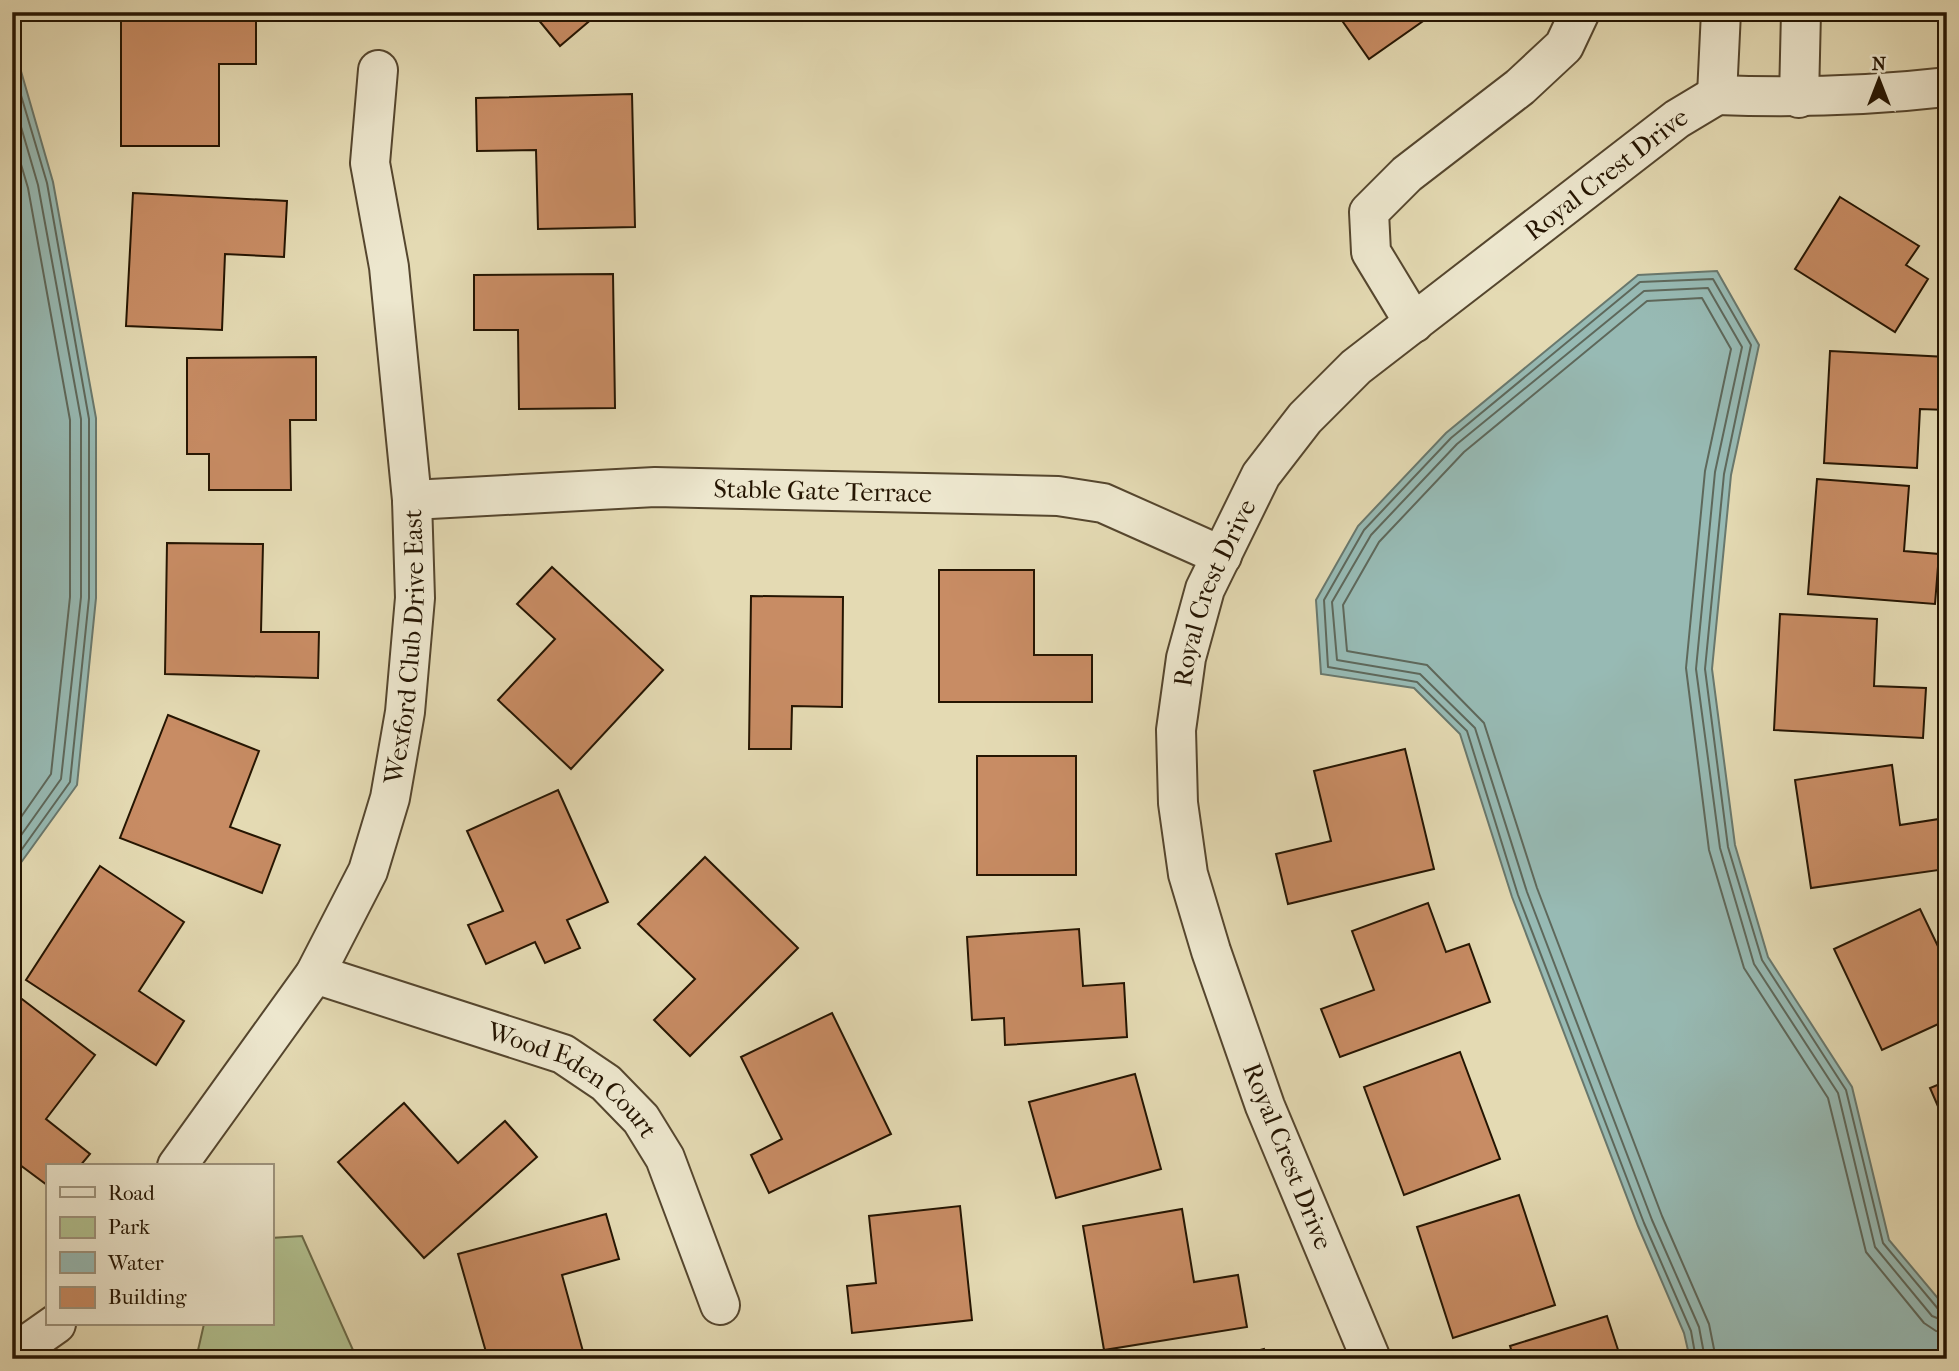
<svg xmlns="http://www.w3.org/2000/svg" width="1959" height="1371" viewBox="0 0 1959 1371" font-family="'IM FELL French Canon',serif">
<rect width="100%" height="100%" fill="#e4dab3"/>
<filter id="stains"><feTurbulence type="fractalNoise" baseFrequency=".00286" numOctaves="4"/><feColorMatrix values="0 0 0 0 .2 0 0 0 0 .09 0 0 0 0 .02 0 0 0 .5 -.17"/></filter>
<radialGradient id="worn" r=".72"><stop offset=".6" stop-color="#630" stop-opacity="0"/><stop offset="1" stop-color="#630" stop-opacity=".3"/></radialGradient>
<!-- green -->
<polygon fill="#b1c08f" stroke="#6b6a48" stroke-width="2" points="302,1236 357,1359 196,1359 204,1324 271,1324 271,1238"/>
<!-- water -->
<g fill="#97bab4" stroke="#69786d" stroke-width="2">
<polygon points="12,40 53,182 96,418 96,598 77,785 12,875"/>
<polygon points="1717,271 1759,345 1731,475 1712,669 1735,845 1768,957 1852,1087 1889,1240 1947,1309 1947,1359 1690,1359 1684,1333 1638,1226 1512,897 1460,734 1414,688 1321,674 1316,600 1358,526 1446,433 1638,275"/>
</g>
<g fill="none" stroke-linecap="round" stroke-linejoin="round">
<!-- shore -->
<g stroke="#5e685b" stroke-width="2">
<polyline points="12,65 47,183 89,419 89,598 70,782 12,863"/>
<polyline points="12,96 38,185 81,419 81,597 61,779 12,848"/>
<polyline points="12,134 28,188 70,420 70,597 51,774 12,830"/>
<polyline points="1696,1359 1691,1331 1644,1223 1518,895 1467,731 1417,682 1328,667 1324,600 1364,530 1451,438 1640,282 1713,279 1751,345 1724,474 1705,669 1728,847 1762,960 1846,1090 1883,1243 1939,1310 1947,1313"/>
<polyline points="1705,1359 1699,1327 1652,1220 1527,892 1475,728 1420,674 1337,660 1332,602 1371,535 1457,444 1644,291 1708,288 1742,347 1715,472 1696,669 1720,848 1754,964 1838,1093 1875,1247 1932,1316 1947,1322"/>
<polyline points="1716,1359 1709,1324 1662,1216 1537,888 1484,723 1427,665 1347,651 1343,605 1379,542 1464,452 1647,301 1702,298 1731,349 1705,471 1686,668 1709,850 1744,968 1828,1098 1866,1252 1924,1323 1936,1331 1947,1332"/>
</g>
</g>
<!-- building -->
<g fill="#c88c64" stroke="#251502" stroke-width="2">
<polygon points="532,12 600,12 560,46"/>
<polygon points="1336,12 1436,12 1369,59"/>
<polygon points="121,14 256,14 256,64 219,64 219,146 121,146"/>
<polygon points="632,94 635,227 538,229 536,150 477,151 476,98"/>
<polygon points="133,193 287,201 284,257 225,254 222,330 126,326"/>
<polygon points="1840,197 1919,246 1906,265 1928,279 1895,332 1795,269"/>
<polygon points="613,274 615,408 519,409 518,330 474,330 474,275"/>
<polygon points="1830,351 1947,357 1947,410 1920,409 1917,468 1824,463"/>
<polygon points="316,357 316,420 290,420 291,490 209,490 209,454 187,454 187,358"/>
<polygon points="1817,479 1909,486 1904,551 1939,554 1935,604 1808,594"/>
<polygon points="167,543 263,544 261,632 319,632 318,678 165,674"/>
<polygon points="552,567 663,670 571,769 498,700 555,639 517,604"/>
<polygon points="939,570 1034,570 1034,655 1092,655 1092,702 939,702"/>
<polygon points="751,596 843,597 842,707 792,706 791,749 749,749"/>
<polygon points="1780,614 1877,619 1874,686 1926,688 1923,738 1774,730"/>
<polygon points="168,715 259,751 230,827 280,845 262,893 120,838"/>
<polygon points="1405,749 1434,869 1288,904 1276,854 1331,841 1314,771"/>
<rect x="977" y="756" width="99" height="119"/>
<polygon points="1892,765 1900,825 1939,819 1946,869 1811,888 1795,780"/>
<polygon points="558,790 608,902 567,920 580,948 545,963 535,942 486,964 468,925 503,911 467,831"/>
<polygon points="705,857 798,948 690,1056 654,1020 695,979 638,924"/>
<polygon points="100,866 184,922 139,991 184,1021 156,1065 26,980"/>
<polygon points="1428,903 1446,952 1469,944 1490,1002 1340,1057 1321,1009 1374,990 1352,931"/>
<polygon points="1920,909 1947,965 1947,1020 1882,1050 1834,949"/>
<polygon points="1079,929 1083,986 1124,983 1127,1037 1005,1045 1004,1018 972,1020 967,937"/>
<polygon points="18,996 95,1055 46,1119 90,1154 80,1166 47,1166 47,1185 12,1159 12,1003"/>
<polygon points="832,1013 891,1134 769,1193 751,1155 782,1139 741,1057"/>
<polygon points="1460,1052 1500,1159 1404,1195 1364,1087"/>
<polygon points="1135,1074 1161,1169 1056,1198 1029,1102"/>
<polygon points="1947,1081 1947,1127 1930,1088"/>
<polygon points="404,1103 458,1163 505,1121 537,1157 424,1258 338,1162"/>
<polygon points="1519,1195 1555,1305 1453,1338 1417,1227"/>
<polygon points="960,1206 972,1320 852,1333 847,1286 876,1283 869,1216"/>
<polygon points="1182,1209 1194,1282 1238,1275 1247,1327 1104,1350 1083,1226"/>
<polygon points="606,1214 619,1259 562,1275 584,1355 572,1359 488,1359 458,1254"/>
<polygon points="1607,1316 1621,1359 1514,1359 1510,1346"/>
<polygon points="1264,1349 1267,1359 1226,1359"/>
</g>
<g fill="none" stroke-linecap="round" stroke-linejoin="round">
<!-- minor casing -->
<g stroke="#55462e" stroke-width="42">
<g id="minor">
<path d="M1717,95C1795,98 1869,96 1947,87"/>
<polyline points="1717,95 1721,12"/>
<polyline points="1799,98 1801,12"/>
<polyline points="1414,323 1371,252 1369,212 1407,174 1520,87 1564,46 1580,12"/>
<path id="s1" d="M412,500L655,487L1058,496L1103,503L1222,556"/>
<path id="s2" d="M315,974L563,1054L606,1083L641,1119L665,1158L720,1305"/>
<path id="s3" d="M177,1166L315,974L368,871L390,798L405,712L415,598L412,500L389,267L370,163L378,70"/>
<polyline points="12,1355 56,1324"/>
<path id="s4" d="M1371,1359L1265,1106L1211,951L1188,874L1178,803L1176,730L1186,658L1205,589L1261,475L1305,418L1356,367L1677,119L1717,95"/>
</g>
</g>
<!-- minor -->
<use href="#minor" stroke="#ede7ce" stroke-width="38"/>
</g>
<g text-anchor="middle" stroke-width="6" stroke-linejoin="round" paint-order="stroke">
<!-- street labels -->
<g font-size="26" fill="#251502" stroke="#ede7ce">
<text dy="9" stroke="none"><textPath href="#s4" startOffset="1395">Royal Crest Drive</textPath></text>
<text dy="9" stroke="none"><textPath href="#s1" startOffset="411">Stable Gate Terrace</textPath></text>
<text dy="9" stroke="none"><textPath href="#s4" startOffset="807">Royal Crest Drive</textPath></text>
<text dy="9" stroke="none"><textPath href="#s3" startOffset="581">Wexford Club Drive East</textPath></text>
<text dy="9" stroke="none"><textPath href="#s2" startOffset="282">Wood Eden Court</textPath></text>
<text transform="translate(1288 1156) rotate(68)" y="9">Royal Crest Drive</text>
</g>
</g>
<!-- margin -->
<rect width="1959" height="1371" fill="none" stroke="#e4dab3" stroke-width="42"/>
<rect x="14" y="14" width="1931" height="1343" fill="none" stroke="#251502" stroke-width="3.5"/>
<rect x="21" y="21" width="1917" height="1329" fill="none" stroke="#251502" stroke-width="2"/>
<!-- legend -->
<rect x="46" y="1164" width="228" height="161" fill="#ede7ce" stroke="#9d937c" stroke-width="2"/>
<rect x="60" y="1187" width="35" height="10" fill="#ede7ce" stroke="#9d937c" stroke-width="2"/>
<text x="108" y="1200" font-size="21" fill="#251502">Road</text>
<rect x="60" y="1217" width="35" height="21" fill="#b1c08f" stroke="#9d937c" stroke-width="2"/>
<text x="108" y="1234" font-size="21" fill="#251502">Park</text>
<rect x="60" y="1252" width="35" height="21" fill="#97bab4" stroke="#9d937c" stroke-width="2"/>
<text x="108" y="1270" font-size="21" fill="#251502">Water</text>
<rect x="60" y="1287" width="35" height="21" fill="#c88c64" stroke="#9d937c" stroke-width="2"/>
<text x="108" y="1304" font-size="21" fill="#251502">Building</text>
<!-- north arrow -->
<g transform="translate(1879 80)" stroke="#ede7ce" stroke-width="5" paint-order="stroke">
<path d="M0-5L12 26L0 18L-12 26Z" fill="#251502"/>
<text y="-10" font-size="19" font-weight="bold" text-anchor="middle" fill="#251502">N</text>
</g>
<rect width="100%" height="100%" filter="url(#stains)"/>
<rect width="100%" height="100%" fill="url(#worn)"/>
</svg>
